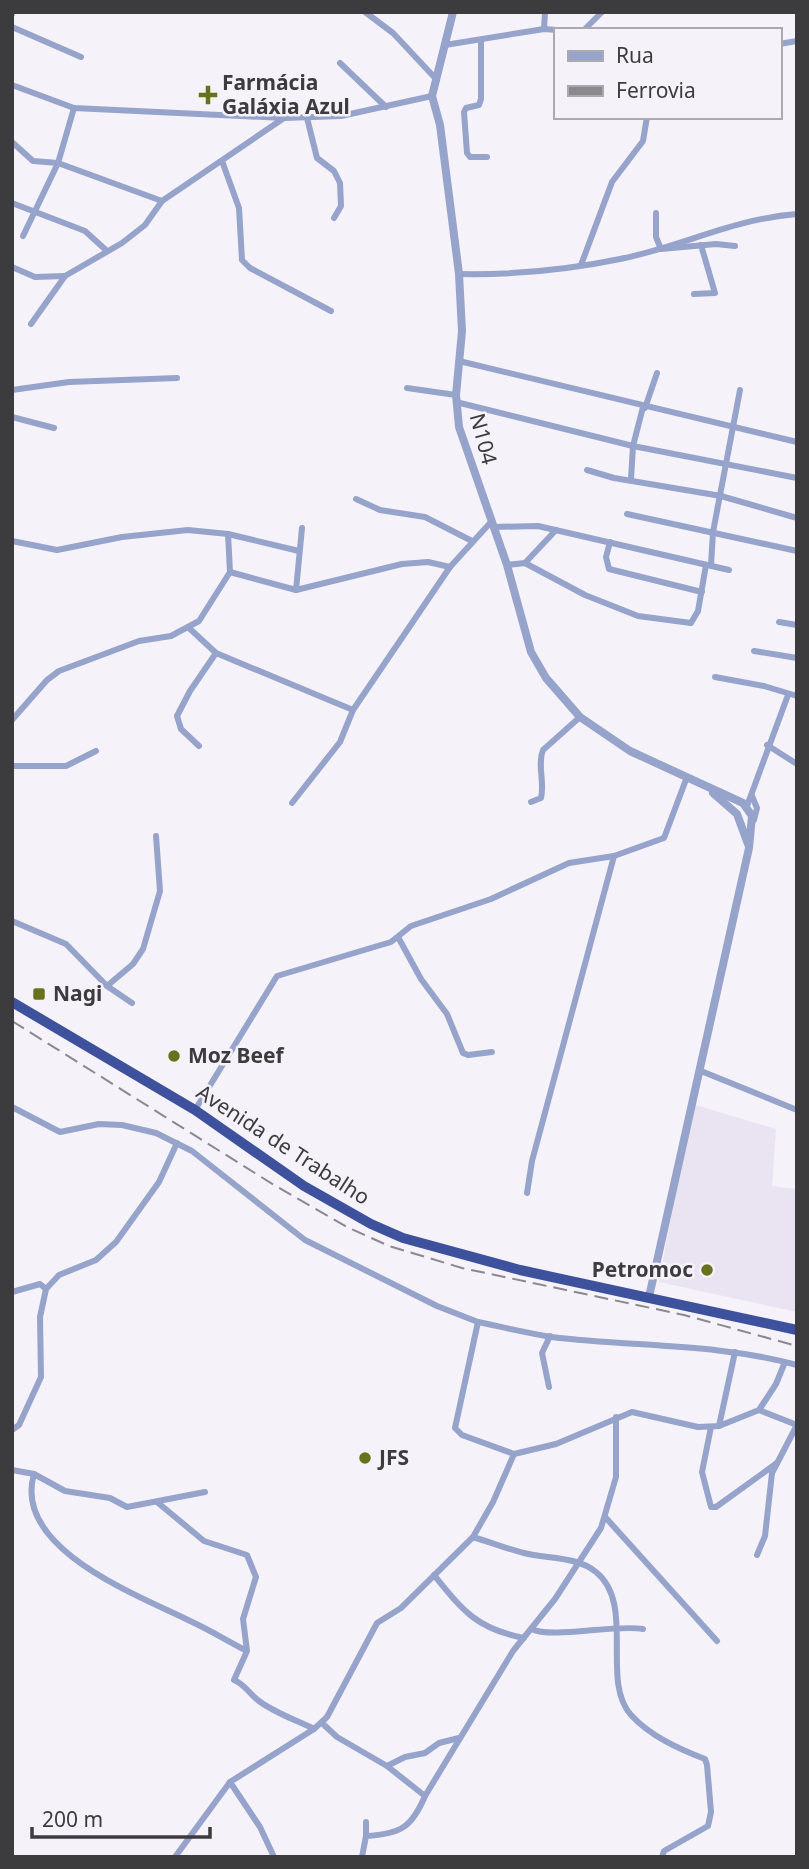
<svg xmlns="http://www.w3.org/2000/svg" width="809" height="1869" viewBox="0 0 809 1869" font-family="'Noto Sans',sans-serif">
<rect width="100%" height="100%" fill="#f5f2f9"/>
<!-- built -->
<polygon fill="#e9e3f2" points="692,1104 776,1129 772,1186 797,1189 797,1312 659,1282"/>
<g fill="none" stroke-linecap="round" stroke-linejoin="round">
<!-- minor -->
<g stroke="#96a3cb" stroke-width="6">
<polyline points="365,12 393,33 437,80"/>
<polyline points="12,14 12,12"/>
<polyline points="12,27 81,57"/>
<polyline points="544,29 545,12"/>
<polyline points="584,30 602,12"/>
<polyline points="481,40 481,99 479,105 466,108 464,112 467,153 470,157 487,157"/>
<polyline points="779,44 797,41"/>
<polyline points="445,45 544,29 557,30"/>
<polyline points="340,63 386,107"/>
<polyline points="12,85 74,108 284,118 341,116 432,96"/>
<polyline points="307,118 317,158 334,171 340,183 341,206 334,218"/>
<polyline points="12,142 33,161 58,163 162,201"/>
<polyline points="222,161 239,208 242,260 250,268 331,311"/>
<polyline points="12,203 85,231 107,251"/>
<polyline points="656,213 656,237 661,249 716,244 735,246"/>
<polyline points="23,236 58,163 74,108"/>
<polyline points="581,265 612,182 643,141 647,117"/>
<polyline points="12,267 35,277 65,276"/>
<path d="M459,274C512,275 567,270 620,259C681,247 732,219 797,214"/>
<polyline points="694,294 715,293 701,245"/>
<polyline points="31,324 65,276 122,243 145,225 162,201 284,118"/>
<polyline points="459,361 797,442"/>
<polyline points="407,388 456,395"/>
<polyline points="12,390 69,382 177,378"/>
<polyline points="456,402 633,446 797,478"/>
<polyline points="645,408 657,373"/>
<polyline points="12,417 54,428"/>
<polyline points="587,470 614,478 721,496 797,518"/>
<polyline points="631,479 633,446 643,407"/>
<polyline points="356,499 380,510 425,517 472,541"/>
<polyline points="627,514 797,551"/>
<polyline points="493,527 538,526 729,570"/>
<polyline points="12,541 57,550 122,537 188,530 228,534 299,551"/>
<polyline points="610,542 606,557 609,569 702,592"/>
<polyline points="525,563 556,530"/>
<polyline points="507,565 525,563 585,595 638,616 691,623 698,611 706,565"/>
<polyline points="711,565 713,532 740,390"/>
<polyline points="230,572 296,590 402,564 428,562 450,567"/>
<polyline points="296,590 302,528"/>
<polyline points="779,622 797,625"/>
<polyline points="189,628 216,653 353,710 340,742 292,803"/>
<polyline points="754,651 797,658"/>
<polyline points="715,677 764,686 797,696"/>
<polyline points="353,710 450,567 491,522"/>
<polyline points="12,720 47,680 59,671 139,641 171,636 199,621 230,572 228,534"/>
<polyline points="767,745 797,764"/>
<polyline points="199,746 181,729 177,716 190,691 216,653"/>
<polyline points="12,766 66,766 96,751"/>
<polyline points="752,796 757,808 754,820"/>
<path d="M531,802L541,798C545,782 537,765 543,750L580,717"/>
<polyline points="747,806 788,695"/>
<polyline points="12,921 66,944 107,986 132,1003"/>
<polyline points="398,937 421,979 447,1014 463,1053 468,1055 492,1052"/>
<polyline points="107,986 133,964 143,949 160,891 156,836"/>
<polyline points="701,1071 797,1110"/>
<polyline points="12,1107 60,1132 99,1124 122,1125 156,1133 192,1151 305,1240 437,1306 478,1322"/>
<polyline points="195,1110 277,976 391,942 411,926 491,899 569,863 614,856 664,838 687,777"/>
<polyline points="527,1193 532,1161 614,856"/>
<polyline points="12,1292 40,1284 46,1289"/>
<path d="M785,1362L776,1384L759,1410L719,1426L698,1427L632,1412L556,1444L514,1454L462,1435L455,1428L478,1322C502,1327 527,1333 552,1337C633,1347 717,1343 797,1365"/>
<polyline points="549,1387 542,1353 550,1336"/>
<polyline points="759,1410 797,1425"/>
<polyline points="719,1426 735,1352"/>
<polyline points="711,1427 702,1472 711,1507 716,1507 777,1463"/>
<polyline points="12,1430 19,1425 41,1377 40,1317 46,1289 59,1275 96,1260 116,1242 159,1182 177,1143"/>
<polyline points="12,1470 34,1474 65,1491 110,1498 127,1507 205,1492"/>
<path d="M34,1474C12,1548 137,1595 188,1620C208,1629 226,1640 245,1650"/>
<path d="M157,1502L204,1541L247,1555L256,1577L243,1619L247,1651L234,1680C246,1685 249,1694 259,1701C275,1713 296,1720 314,1729"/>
<polyline points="606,1518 717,1641"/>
<path d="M473,1537C490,1542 507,1549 524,1553C547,1559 577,1556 596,1572C636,1604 600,1681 631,1715C650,1736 679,1749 705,1759L707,1765L711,1812L708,1826L664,1851L662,1857"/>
<polyline points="757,1555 765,1536 772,1473 797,1425"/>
<path d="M434,1575C463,1611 477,1629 524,1638"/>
<path d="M532,1629C551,1639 615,1624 643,1629"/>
<polyline points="322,1723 337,1737 387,1766 425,1796"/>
<polyline points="387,1766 405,1757 425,1753 439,1743 459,1738"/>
<polyline points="230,1782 260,1827 274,1857"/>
<polyline points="366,1822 366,1836"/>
<polyline points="175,1857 230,1782 314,1729 327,1717 377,1623 401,1608 473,1537 493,1502 514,1454"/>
<path d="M362,1857L366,1836C401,1834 412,1827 425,1796L513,1651L555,1599L601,1528L616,1477V1417"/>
</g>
<!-- tertiary -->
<g stroke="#96a3cb" stroke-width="8">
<polyline points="453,12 432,96 440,125 459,274 462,331 456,395 459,427 507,565 531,652 546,678 580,717 630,751 743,803 752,816 749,848 649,1297"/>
<polyline points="713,793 737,814 748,844"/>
</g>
<!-- trunk -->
<polyline stroke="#3e519c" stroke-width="10" points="12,1002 195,1110 304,1186 371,1224 403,1238 520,1270 797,1330"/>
<!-- rail -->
<polyline stroke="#8b898e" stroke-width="2" stroke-dasharray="14 7" stroke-linecap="butt" points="12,1021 274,1185 347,1227 389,1246 462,1268 684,1315 797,1346"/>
</g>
<!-- markers -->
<g fill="#67721c" stroke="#f5f2f9" stroke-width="2.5">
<path d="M204.5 84.5h7v7h7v7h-7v7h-7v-7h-7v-7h7z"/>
<rect x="32" y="987" width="14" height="14" rx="3.5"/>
<circle cx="174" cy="1056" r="7"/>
<circle cx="707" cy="1270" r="7"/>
<circle cx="365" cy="1458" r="7"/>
</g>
<g text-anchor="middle" stroke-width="5" stroke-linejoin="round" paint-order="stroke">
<!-- poi labels -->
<g font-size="21" font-weight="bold" fill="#3c3b3e" stroke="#f5f2f9" text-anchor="start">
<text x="222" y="90">Farmácia<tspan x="222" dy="24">Galáxia Azul</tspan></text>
<text x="53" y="1001">Nagi</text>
<text x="188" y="1063">Moz Beef</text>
<text x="693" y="1277" text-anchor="end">Petromoc</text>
<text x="379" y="1465">JFS</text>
</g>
<!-- street labels -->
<g font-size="21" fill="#3c3b3e" stroke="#f5f2f9">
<text transform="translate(483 439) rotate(75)" y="7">N104</text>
<text transform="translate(283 1145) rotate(33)" y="7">Avenida de Trabalho</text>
</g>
</g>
<!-- border -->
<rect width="809" height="1869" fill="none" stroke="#3c3b3e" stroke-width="28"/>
<!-- legend -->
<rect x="554" y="28" width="228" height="91" fill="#f5f2f9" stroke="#aba9ae" stroke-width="2"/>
<rect x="568" y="51" width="35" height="10" fill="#96a3cb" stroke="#aba9ae" stroke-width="2"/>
<text x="616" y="63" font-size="21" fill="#3c3b3e">Rua</text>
<rect x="568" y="86" width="35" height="10" fill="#8b898e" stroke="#aba9ae" stroke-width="2"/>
<text x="616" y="98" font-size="21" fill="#3c3b3e">Ferrovia</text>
<!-- scale -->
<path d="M32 1827v10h178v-10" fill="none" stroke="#3c3b3e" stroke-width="3.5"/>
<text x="42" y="1827" font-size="21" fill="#3c3b3e" stroke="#f5f2f9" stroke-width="5" paint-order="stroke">200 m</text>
</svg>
